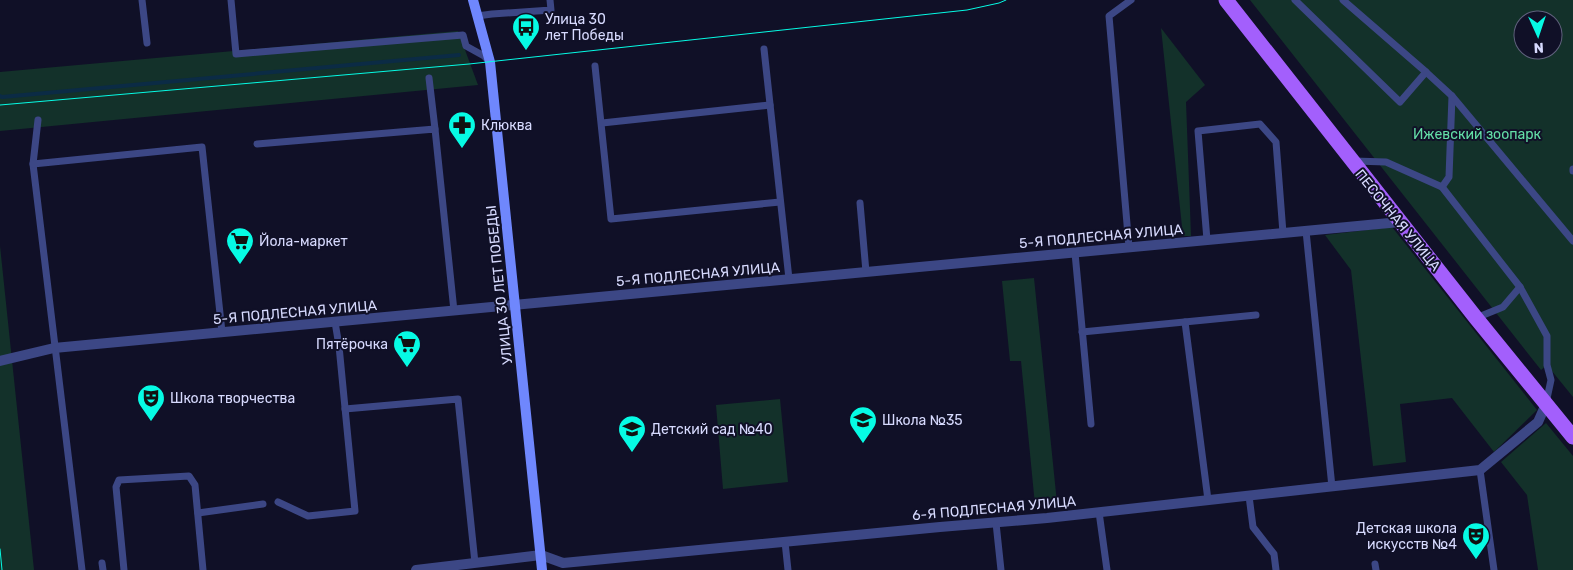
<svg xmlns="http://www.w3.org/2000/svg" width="1573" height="570" viewBox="0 0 1573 570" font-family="Rubik,sans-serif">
<rect width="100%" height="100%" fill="#101027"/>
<!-- green -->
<g fill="#13312a" fill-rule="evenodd">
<path d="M1250,0H1573V397L1547,365L1541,370ZM1523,20H1553V50H1523Z"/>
<polygon points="1161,28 1205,85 1186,102 1191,236 1183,236"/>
<polygon points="458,31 478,85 0,131 0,72"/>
<polygon points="1392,227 1537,410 1494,452 1452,398 1400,404 1406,462 1373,466 1351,270 1325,235"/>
<polygon points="0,246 34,570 0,570"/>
<polygon points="1034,278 1057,503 1035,505 1021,361 1010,361 1002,281"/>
<polygon points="780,399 788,482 723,489 716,405"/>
<polygon points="1546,423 1573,456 1573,570 1538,570 1527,495 1501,462"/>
</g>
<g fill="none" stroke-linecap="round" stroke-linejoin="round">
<!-- stream -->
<polyline stroke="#0b2b45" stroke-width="4" points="0,96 2,97 459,55"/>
<!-- lane -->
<g stroke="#3c4785" stroke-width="7">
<polyline points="142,0 147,43"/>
<polyline points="231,0 236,54 463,35 466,46 484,56 490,62"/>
<polyline points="1295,0 1400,102 1426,72"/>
<polyline points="1343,0 1426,72 1452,96 1449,177 1442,187"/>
<polyline points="477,16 492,14 551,10 550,0"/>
<polyline points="764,49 789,279"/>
<polyline points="595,66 611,219 780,202"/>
<polyline points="429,78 435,129"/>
<polyline points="1452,96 1573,241"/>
<polyline points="38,120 33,164 82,570"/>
<polyline points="602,123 770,105"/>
<polyline points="257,144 435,129 454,311"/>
<polyline points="1354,161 1386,162 1442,187 1520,287 1547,336 1547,365 1551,380 1546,403"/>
<polyline points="33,164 202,147 222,332"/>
<polyline points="1573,169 1573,171"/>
<polyline points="860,203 866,272"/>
<polyline points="1306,231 1332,487"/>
<polyline points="1207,240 1198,131 1260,124 1276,142 1283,233"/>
<polyline points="1129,247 1109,16 1131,0"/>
<polyline points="1075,253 1091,424"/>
<polyline points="1476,318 1503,307 1520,287"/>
<polyline points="1185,322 1208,500"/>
<polyline points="1082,332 1256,315"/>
<polyline points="345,409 458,399 475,563"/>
<polyline points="1480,470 1494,570"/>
<polyline points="1249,496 1253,527 1274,554 1276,570"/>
<polyline points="278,502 308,516 355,511 339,346 335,322"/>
<polyline points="1099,512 1107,570"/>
<polyline points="198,513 263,504"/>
<polyline points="996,523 1001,570"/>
<polyline points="785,542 788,570"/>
<polyline points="102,563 103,570"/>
<polyline points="1375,564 1376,570"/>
<polyline points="124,570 116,487 119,480 189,476 195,485 203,570"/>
</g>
<!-- street -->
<g stroke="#3c4785" stroke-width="10">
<polyline points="0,361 54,348 1400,222"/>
<polyline points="416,570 541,555 563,563 940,527 1047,518 1480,470 1538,422 1546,404"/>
</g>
<!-- secondary -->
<polyline stroke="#6f87fd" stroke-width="10" points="473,0 490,62 542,570"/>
<!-- primary -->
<polyline stroke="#a35ffc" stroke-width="15" points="1226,0 1476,318 1573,437"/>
<!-- tram -->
<g stroke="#06fbe4" stroke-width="1">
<polyline points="0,105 469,64 967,10 999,3 1006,0"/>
<polyline points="0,549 2,570"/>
</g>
</g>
<!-- icons -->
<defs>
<g id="bus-pin" transform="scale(1.4375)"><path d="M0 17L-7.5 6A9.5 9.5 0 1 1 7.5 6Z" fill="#06fbe4" stroke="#101027"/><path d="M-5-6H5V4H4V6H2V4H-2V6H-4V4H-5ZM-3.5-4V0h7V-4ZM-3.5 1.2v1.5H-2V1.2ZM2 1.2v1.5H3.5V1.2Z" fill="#111"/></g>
<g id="pharmacy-pin" transform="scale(1.4375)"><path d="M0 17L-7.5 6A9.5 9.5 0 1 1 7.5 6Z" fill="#06fbe4" stroke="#101027"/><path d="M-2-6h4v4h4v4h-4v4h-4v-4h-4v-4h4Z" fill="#111"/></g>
<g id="supermarket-pin" transform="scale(1.4375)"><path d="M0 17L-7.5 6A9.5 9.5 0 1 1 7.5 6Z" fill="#06fbe4" stroke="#101027"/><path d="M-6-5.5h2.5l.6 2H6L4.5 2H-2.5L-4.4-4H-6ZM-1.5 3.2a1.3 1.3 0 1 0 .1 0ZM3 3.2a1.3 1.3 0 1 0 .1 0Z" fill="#111"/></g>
<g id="theatre-pin" transform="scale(1.4375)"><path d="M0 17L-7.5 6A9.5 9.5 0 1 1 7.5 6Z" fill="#06fbe4" stroke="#101027"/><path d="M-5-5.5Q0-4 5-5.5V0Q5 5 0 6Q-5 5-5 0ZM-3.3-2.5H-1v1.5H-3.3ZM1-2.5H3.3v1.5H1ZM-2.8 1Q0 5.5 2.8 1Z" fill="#111"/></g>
<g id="school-pin" transform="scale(1.4375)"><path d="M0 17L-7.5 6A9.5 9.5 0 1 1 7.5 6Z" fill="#06fbe4" stroke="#101027"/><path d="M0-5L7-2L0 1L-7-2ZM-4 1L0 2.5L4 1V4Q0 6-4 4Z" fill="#111"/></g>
</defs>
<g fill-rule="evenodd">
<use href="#bus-pin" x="526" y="27"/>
<use href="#pharmacy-pin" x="462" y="125"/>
<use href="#supermarket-pin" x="240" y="241"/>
<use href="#supermarket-pin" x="407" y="344"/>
<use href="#theatre-pin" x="151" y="398"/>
<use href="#school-pin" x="863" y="420"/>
<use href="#school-pin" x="632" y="429"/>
<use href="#theatre-pin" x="1476" y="536"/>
</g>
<g text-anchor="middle" stroke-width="4" stroke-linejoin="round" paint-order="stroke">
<!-- poi labels -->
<g font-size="14" fill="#d7dafe" stroke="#101027" text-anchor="start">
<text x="545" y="24">Улица 30<tspan x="545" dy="16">лет Победы</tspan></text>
<text x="481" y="130">Клюква</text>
<text x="259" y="246">Йола-маркет</text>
<text x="388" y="349" text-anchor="end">Пятёрочка</text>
<text x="170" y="403">Школа творчества</text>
<text x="882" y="425">Школа №35</text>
<text x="651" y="434">Детский сад №40</text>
<text x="1457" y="533" text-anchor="end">Детская школа<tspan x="1457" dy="16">искусств №4</tspan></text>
</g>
<!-- park labels -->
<g font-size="14" fill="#63dea7" stroke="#101027">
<text x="1477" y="139">Ижевский зоопарк</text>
</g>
<!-- street labels -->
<g font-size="14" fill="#d7dafe" stroke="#101027">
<text transform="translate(1398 220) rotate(51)" y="5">ПЕСОЧНАЯ УЛИЦА</text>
<text transform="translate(1101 236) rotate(-5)" y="5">5-Я ПОДЛЕСНАЯ УЛИЦА</text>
<text transform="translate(698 274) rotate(-5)" y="5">5-Я ПОДЛЕСНАЯ УЛИЦА</text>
<text transform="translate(499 285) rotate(-96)" y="5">УЛИЦА 30 ЛЕТ ПОБЕДЫ</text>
<text transform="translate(295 312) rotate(-5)" y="5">5-Я ПОДЛЕСНАЯ УЛИЦА</text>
<text transform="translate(994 508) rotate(-5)" y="5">6-Я ПОДЛЕСНАЯ УЛИЦА</text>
</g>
</g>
<!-- north arrow -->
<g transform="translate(1538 35) rotate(177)"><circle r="24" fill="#101027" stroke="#60617d"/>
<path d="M0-4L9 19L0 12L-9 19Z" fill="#06fbe4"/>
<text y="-8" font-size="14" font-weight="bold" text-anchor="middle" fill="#d7dafe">N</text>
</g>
</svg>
